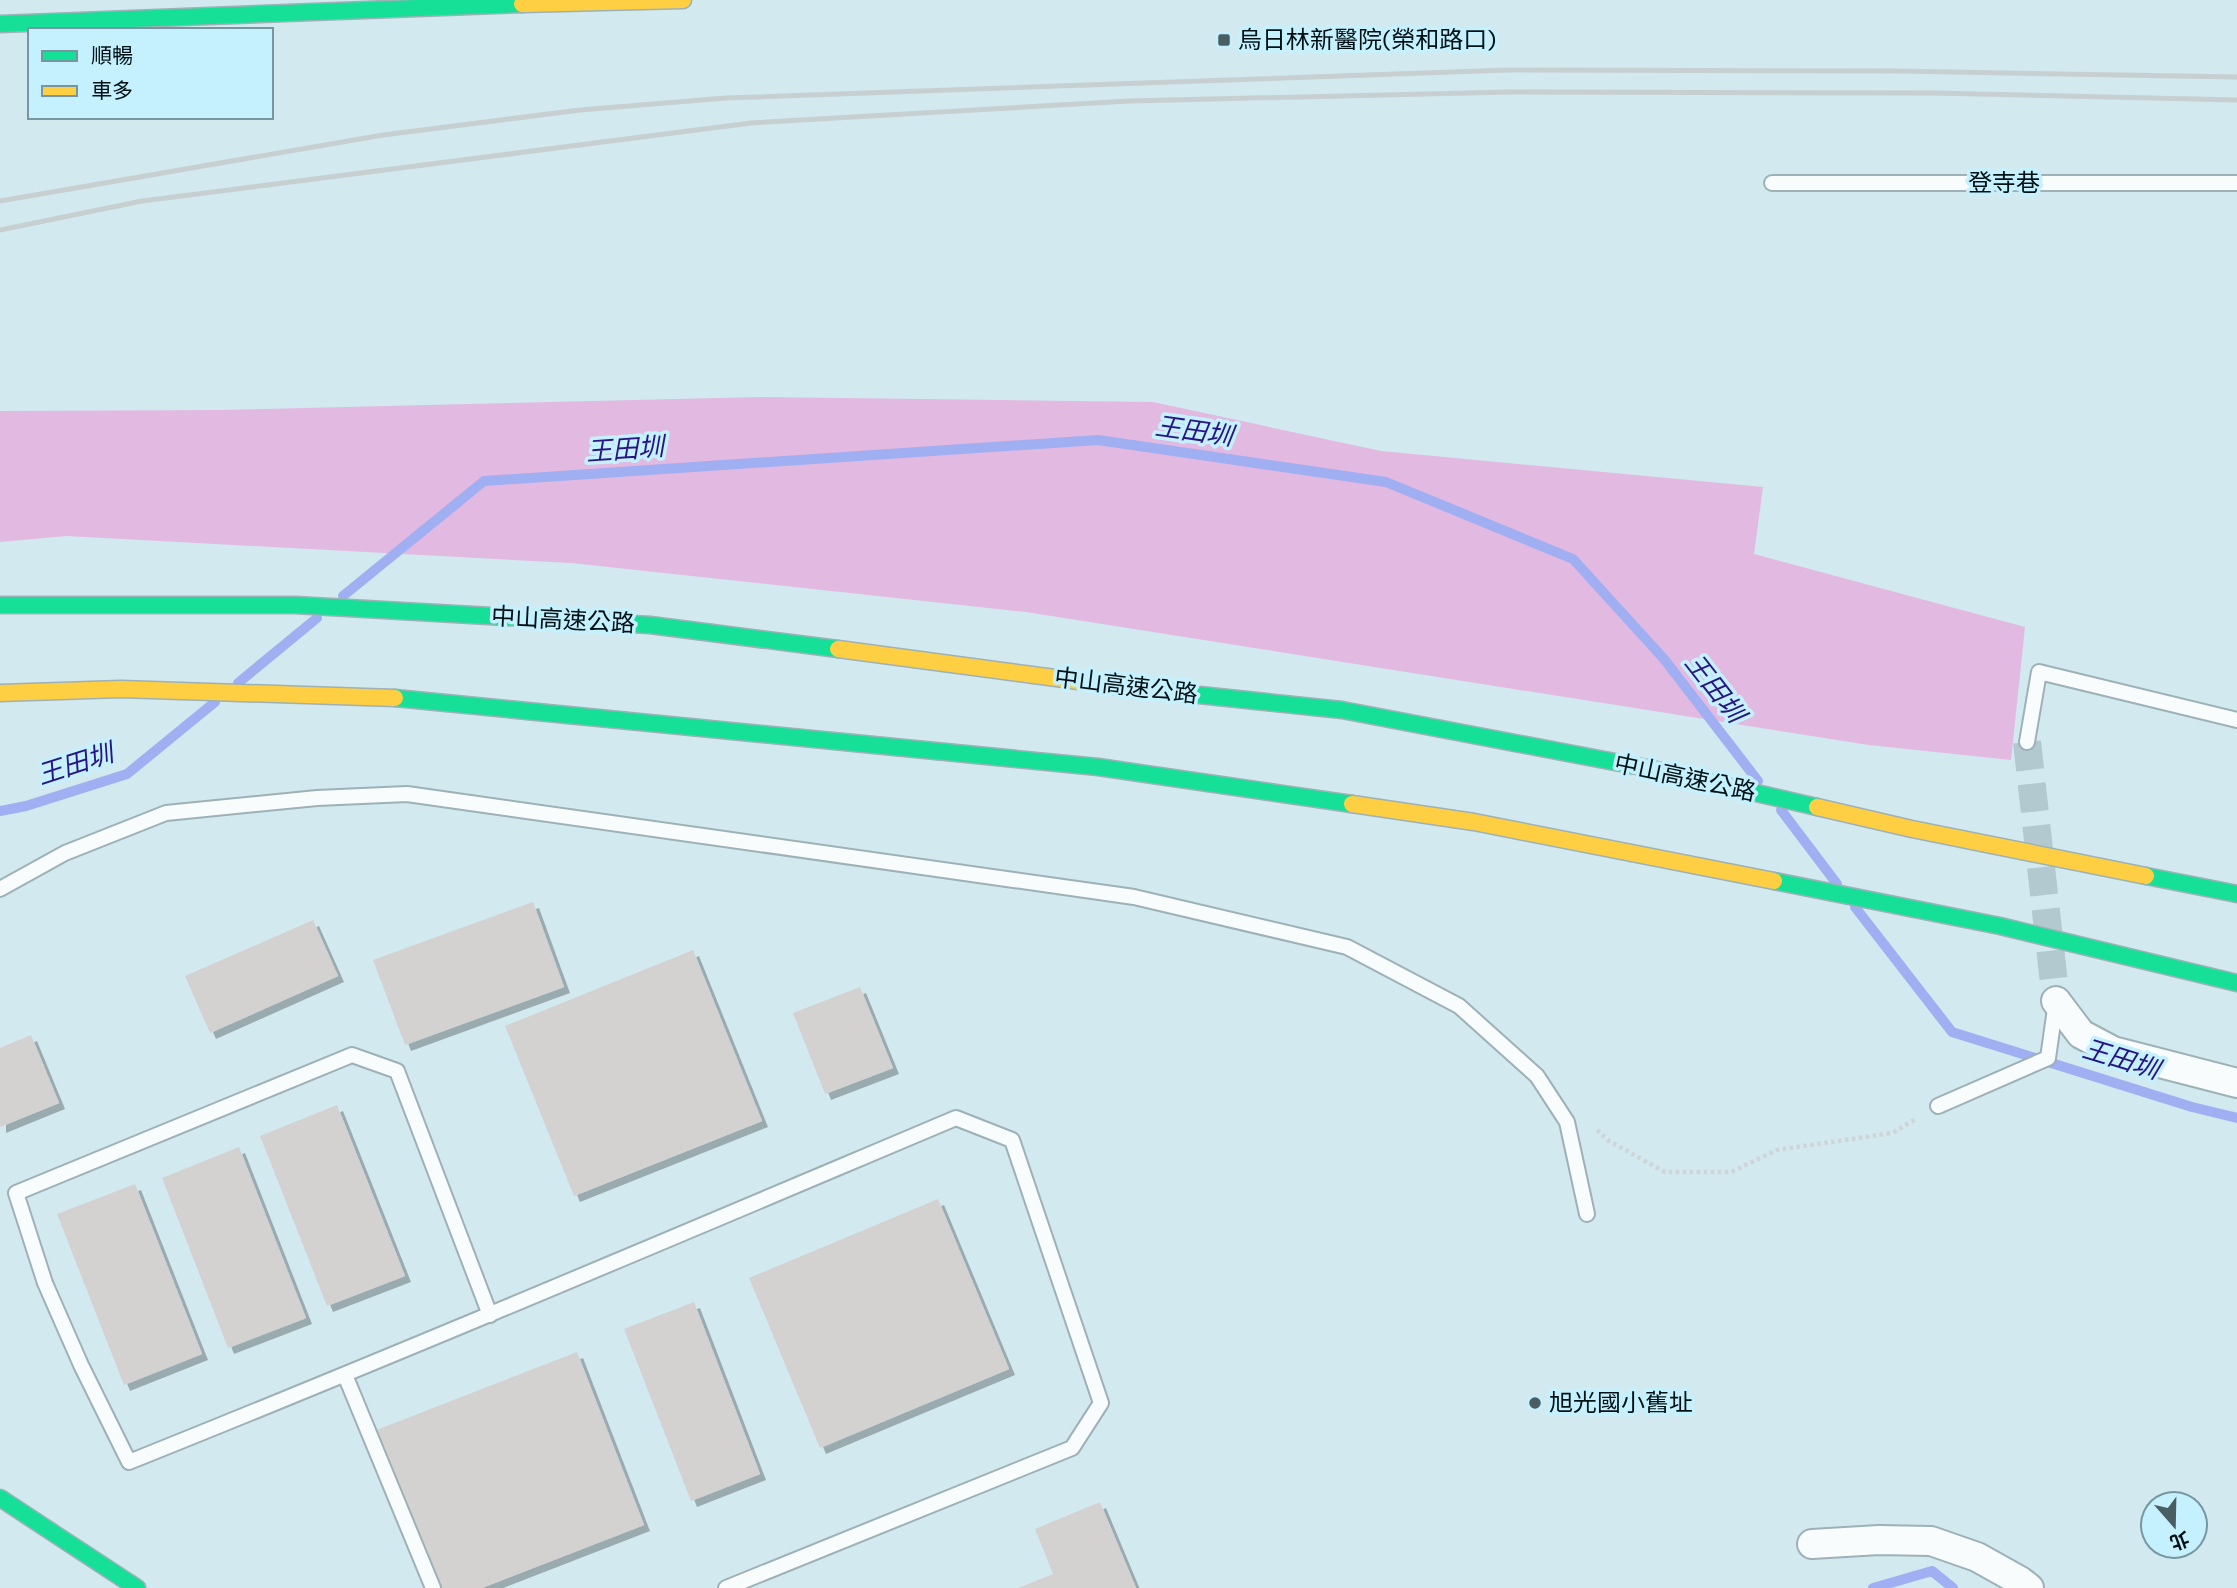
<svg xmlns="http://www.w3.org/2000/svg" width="2237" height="1588" viewBox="0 0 2237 1588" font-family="Commissioner,'Noto Sans TC',sans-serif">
<defs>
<filter id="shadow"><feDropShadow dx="6" dy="6" stdDeviation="0" flood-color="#0004"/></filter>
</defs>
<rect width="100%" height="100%" fill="#d2e9f0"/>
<!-- forest -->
<polygon fill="#e2b9e1" points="760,397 1153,402 1381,451 1763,487 1754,554 2025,627 2011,760 1869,745 1026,612 571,563 67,536 0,542 0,411 222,410"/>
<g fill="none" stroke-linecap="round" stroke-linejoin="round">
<!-- stream -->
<g stroke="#a0aef2" stroke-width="10">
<polyline points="343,596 484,481 1098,440 1386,482 1573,559 1664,659 1758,781"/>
<polyline points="238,683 317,618"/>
<polyline points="1781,810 1837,884"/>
<polyline points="0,811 26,806 127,774 215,702"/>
<polyline points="1855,907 1952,1032 2192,1107 2237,1118"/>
<polyline points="1873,1588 1932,1571 1953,1588"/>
</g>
</g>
<!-- building -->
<g fill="#d4d2d1" filter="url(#shadow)">
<polygon points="533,902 564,987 405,1045 373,960"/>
<polygon points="313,920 338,976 210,1033 185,976"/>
<polygon points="693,950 762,1121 574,1196 505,1026"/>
<polygon points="860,987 893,1068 825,1094 793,1013"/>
<polygon points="31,1035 59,1103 0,1127 0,1048"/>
<polygon points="337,1105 405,1276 327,1306 260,1136"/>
<polygon points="239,1147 306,1318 228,1348 162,1178"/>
<polygon points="135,1184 202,1354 124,1385 57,1214"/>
<polygon points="938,1199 1009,1369 820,1448 749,1278"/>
<polygon points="694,1302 760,1474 691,1501 624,1329"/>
<polygon points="577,1352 644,1525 482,1588 435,1588 374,1431"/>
<polygon points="1100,1502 1136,1588 1018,1588 1053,1574 1035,1529"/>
</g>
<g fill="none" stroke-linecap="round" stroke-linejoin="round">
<!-- street-tunnel -->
<polyline stroke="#b2c9cf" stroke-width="28" stroke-dasharray="28 14" stroke-linecap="butt" points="2027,742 2056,1001"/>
<!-- lane casing -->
<g stroke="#9db1b7" stroke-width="18">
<g id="lane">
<polyline points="1772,183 2237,183"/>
<polyline points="2027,742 2039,672 2237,720"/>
<polyline points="0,889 65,853 166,813 317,798 407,794 1134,897 1347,947 1459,1006 1537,1076 1567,1122 1587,1214"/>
<polyline points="1938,1106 2048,1058 2056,1002"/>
<path d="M490,1315L397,1071L352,1055L16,1193L45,1283L81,1365L129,1462C406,1351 681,1234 956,1118L1012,1140L1101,1403L1072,1448L726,1588"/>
<polyline points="345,1375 433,1588"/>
</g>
</g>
<!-- street casing -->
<g stroke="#9db1b7" stroke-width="32">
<g id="street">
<polyline points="2056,1001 2081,1034 2113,1051 2237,1083"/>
<polyline points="1812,1544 1879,1540 1931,1541 1977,1557 2020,1581 2029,1588"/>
</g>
</g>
<!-- fast casing -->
<g stroke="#9db1b7" stroke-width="19">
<g id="fast">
<polyline points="0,24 522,4"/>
<polyline points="0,605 295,605 650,625 838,649"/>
<polyline points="1123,687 1342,710 1657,770 1817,807"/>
<polyline points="395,698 1098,767 1352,804"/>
<polyline points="2146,876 2237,894"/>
<polyline points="1774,881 2000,926 2237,983"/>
<polyline points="0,1498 137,1588"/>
</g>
</g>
<!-- slow casing -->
<g stroke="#9db1b7" stroke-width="19">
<g id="slow">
<polyline points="522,4 683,0"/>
<polyline points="838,649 1123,687"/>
<polyline points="0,693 121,689 395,698"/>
<polyline points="1352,804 1474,822 1774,881"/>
<polyline points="1817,807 1912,829 2146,876"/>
</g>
</g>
<!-- path -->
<polyline stroke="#cfd5d7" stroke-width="4.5" stroke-dasharray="3.5 3.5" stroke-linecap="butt" points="1597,1130 1609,1141 1665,1172 1731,1172 1777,1150 1892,1133 1916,1119"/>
<!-- lane -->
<use href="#lane" stroke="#f8fcfd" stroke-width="14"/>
<!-- street -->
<use href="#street" stroke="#f8fcfd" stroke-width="28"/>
<!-- fast -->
<use href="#fast" stroke="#16e098" stroke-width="16"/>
<!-- slow -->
<use href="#slow" stroke="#ffcf43" stroke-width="16"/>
<!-- rail -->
<g stroke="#c8cfd1" stroke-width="5">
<polyline points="0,201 383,135 580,110 726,98 1508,70 1896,71 2237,77"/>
<polyline points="0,230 142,201 751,123 1129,101 1510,92 1935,93 2237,100"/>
</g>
</g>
<!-- markers -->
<g fill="#4a5d62" stroke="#c5f0fd" stroke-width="2.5">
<rect x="1217" y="33" width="14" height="14" rx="3.5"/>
<circle cx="1535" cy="1403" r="7"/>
</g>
<g text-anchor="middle" stroke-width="7" stroke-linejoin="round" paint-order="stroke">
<!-- poi labels -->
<g font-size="24" fill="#001116" stroke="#c5f0fd" text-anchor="start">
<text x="1238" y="48">烏日林新醫院(榮和路口)</text>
<text x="1549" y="1411">旭光國小舊址</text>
</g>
<!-- street labels -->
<g font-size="24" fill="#001116" stroke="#c5f0fd">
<text x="2004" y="191">登寺巷</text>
<text transform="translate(563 620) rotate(3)" y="8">中山高速公路</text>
<text transform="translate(1126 686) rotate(7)" y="8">中山高速公路</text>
<text transform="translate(1685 778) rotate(12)" y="8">中山高速公路</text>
</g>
<!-- water labels -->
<g font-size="26" font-style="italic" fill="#281584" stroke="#c5f0fd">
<text transform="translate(1194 431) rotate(8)" y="9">王田圳</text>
<text transform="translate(625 449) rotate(-4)" y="9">王田圳</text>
<text transform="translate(1715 688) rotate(52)" y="9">王田圳</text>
<text transform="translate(75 764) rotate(-18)" y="9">王田圳</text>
<text transform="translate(2121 1059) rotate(17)" y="9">王田圳</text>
</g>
</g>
<!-- legend -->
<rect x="28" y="28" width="245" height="91" fill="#c5f0fd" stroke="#7697a1" stroke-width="2"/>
<rect x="42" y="51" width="35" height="10" fill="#16e098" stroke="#7697a1" stroke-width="2"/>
<text x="91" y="63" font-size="21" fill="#001116">順暢</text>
<rect x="42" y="86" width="35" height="10" fill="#ffcf43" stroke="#7697a1" stroke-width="2"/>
<text x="91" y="98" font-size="21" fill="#001116">車多</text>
<!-- north arrow -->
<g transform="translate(2174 1525) rotate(160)"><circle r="33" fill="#c5f0fd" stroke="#7697a1" stroke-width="2"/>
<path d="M0-5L12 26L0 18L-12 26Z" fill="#4a5d62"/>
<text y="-10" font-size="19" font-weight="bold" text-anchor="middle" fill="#001116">北</text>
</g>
</svg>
